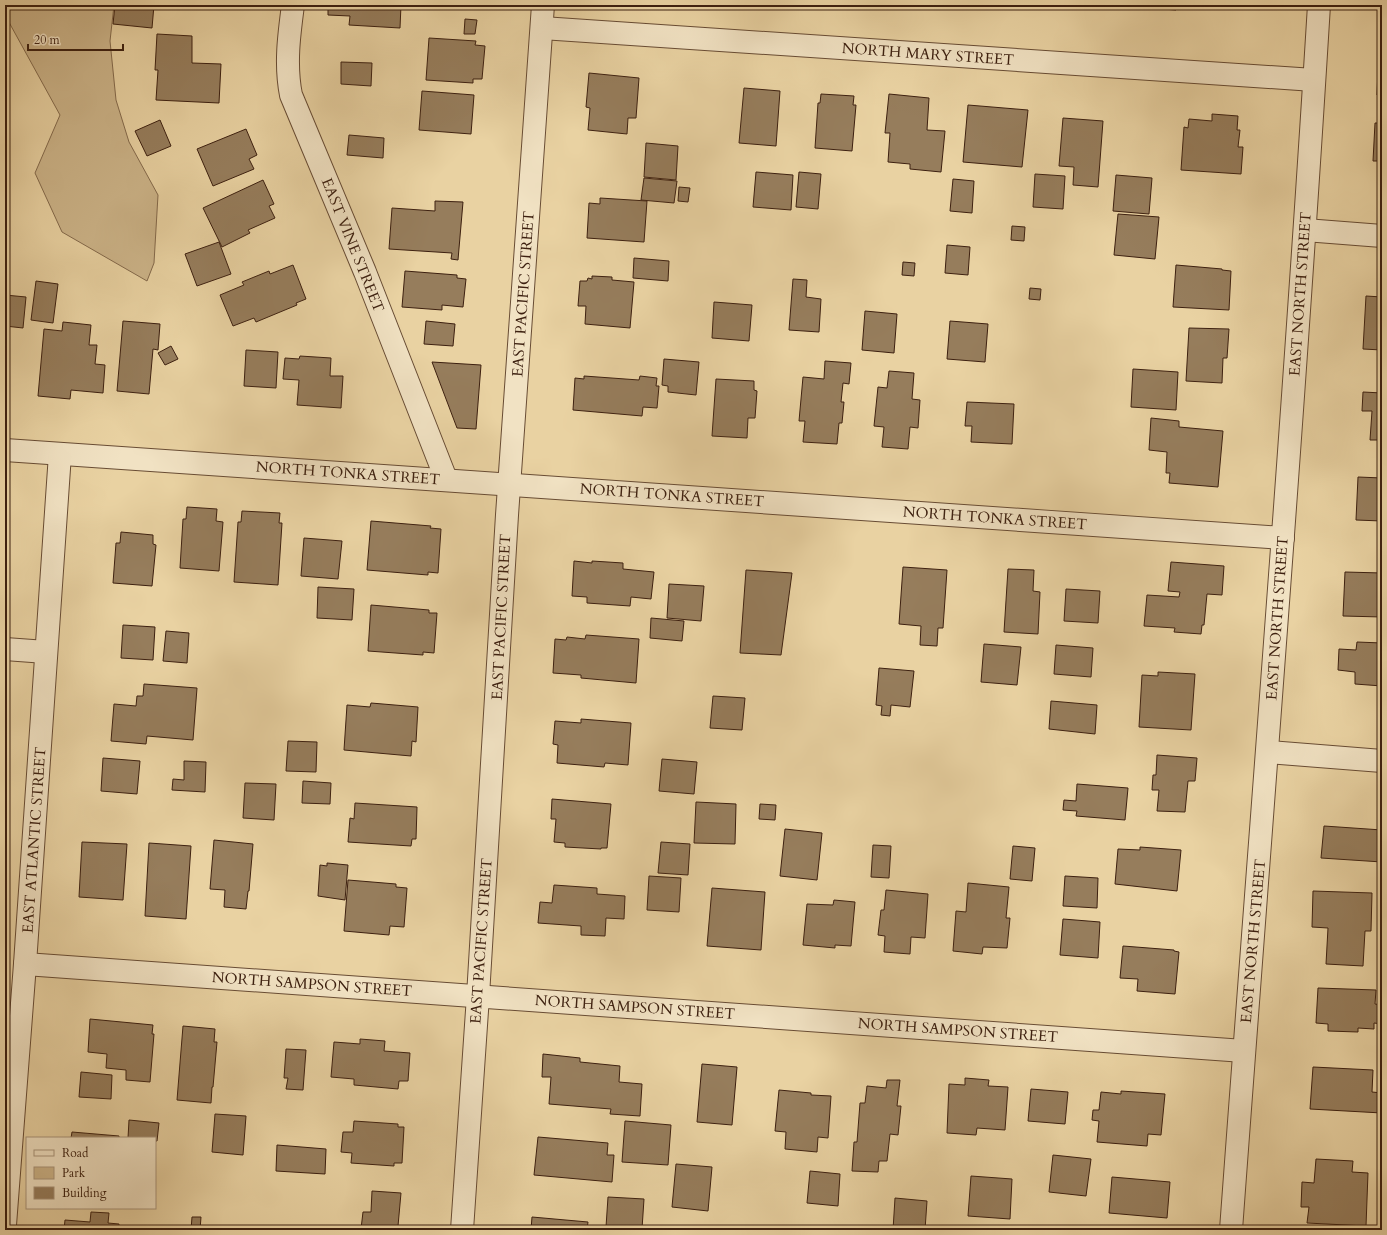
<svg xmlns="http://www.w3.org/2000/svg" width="1387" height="1235" viewBox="0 0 1387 1235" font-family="Cardo,serif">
<rect width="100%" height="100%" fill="#e9d2a2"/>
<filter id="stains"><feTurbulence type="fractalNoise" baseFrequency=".005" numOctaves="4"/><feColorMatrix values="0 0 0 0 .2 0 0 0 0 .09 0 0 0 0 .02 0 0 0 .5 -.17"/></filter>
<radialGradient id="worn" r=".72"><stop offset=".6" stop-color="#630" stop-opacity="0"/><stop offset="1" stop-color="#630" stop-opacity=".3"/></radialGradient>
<!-- green -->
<polygon fill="#ccb489" stroke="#846a4c" points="5,5 114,5 110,41 116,100 129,142 158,195 154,263 147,281 62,232 35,173 60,115 5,15"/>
<!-- building -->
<g fill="#967d5c" stroke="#3d2010">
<polygon points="115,5 154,5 152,28 113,24"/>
<polygon points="328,5 401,5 400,28 349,25 350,16 328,15"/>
<polygon points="1056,5 1089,5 1089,8"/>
<polygon points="1136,5 1177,5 1176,10 1136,7"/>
<polygon points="465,19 477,20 475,34 464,34"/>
<polygon points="1380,26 1382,26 1382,52 1379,51"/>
<polygon points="157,34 192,36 192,63 221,64 219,103 156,100 158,70 155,70"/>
<polygon points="429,38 476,41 475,45 485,46 482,79 473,79 473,83 426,80"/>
<polygon points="341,62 372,63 371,86 341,84"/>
<polygon points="1378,69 1382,69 1382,95 1377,95"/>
<polygon points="589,73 639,78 636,118 628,118 627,134 588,130 590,108 586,107"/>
<polygon points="744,88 780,91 776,146 739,143"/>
<polygon points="422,91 474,95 471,134 419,130"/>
<polygon points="821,94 854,96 853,105 856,105 852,151 815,148 818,103 820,103"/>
<polygon points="889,94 929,98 927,130 945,131 941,172 910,169 910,164 888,162 890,133 885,133"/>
<polygon points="968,105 1028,110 1022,167 963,162"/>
<polygon points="1212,114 1238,116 1237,130 1240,130 1238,147 1243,147 1241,174 1181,170 1184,127 1188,128 1189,119 1212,121"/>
<polygon points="1063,118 1103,121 1098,187 1073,185 1074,167 1059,166"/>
<polygon points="160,120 171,146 147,156 135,131"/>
<polygon points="1375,123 1382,123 1382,161 1373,161"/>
<polygon points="246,129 257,155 249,159 254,169 213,186 197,149"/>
<polygon points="349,135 384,138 383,158 347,155"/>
<polygon points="646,143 678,146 676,180 644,177"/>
<polygon points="756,172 793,175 791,210 753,207"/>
<polygon points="799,172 821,174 818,209 796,207"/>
<polygon points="1035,174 1065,176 1063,209 1033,207"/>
<polygon points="1116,175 1152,178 1149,214 1113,211"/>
<polygon points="644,178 677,181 674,203 641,200"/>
<polygon points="953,179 974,181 972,213 950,211"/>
<polygon points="263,180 274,204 269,206 275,218 248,230 250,233 222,247 203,208"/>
<polygon points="679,187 690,188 688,202 678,201"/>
<polygon points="600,198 647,201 644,242 587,238 589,203 600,204"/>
<polygon points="435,201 463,202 458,260 451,259 452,253 389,249 392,208 435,211"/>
<polygon points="1118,214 1159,217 1155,259 1114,255"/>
<polygon points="1012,226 1025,227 1024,241 1011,240"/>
<polygon points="219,242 231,274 197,286 185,254"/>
<polygon points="947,245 970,247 968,275 945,273"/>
<polygon points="634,258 669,261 668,281 633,278"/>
<polygon points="903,262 915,263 914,276 902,275"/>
<polygon points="293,265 306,299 296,303 297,305 256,322 254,318 233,326 220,295 244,285 242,282 269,271 270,274"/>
<polygon points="1176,265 1222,269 1222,270 1231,271 1229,310 1173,307"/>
<polygon points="405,271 457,275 457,278 466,279 463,307 442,305 442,310 402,307"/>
<polygon points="592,276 612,277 612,280 634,282 630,328 585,324 586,306 578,306 580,281 587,281 588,278 592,279"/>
<polygon points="793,279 807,280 806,297 821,299 819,332 789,330"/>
<polygon points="36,281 58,284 53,323 31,320"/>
<polygon points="1030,288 1041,289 1040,300 1029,299"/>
<polygon points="5,295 26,297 23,328 5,326"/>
<polygon points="1366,296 1382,297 1382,350 1363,349"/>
<polygon points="714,302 752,305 749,341 712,338"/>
<polygon points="865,311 897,314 894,353 862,350"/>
<polygon points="123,321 160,324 158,350 153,349 149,394 117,391"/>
<polygon points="426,321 455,324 453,346 424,344"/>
<polygon points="950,321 988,324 985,362 947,359"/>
<polygon points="63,322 91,325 89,345 97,345 95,364 105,365 103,393 71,390 70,399 38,396 44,329 62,331"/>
<polygon points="1189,328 1229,329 1227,358 1223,358 1222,383 1186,381"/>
<polygon points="171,346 178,359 165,365 158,353"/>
<polygon points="246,350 278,352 276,388 244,386"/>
<polygon points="300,356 331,358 330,376 343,376 341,408 297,405 299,380 283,379 285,358 299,359"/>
<polygon points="664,359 699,362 696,395 668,392 668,386 662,385"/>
<polygon points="825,361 851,363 849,384 843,383 841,402 844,402 842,423 839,423 837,444 803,442 805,421 799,421 803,377 824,379"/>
<polygon points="432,362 481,365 476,429 457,428"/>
<polygon points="1133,369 1178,372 1176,410 1131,407"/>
<polygon points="889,371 914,373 912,399 920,400 918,428 910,427 908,449 882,447 884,427 874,426 878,387 887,388"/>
<polygon points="584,376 639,380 640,376 657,378 656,386 659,386 657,408 643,407 642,416 573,410 575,378 584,379"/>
<polygon points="716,379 754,381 754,390 757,391 755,418 748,418 747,438 712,436"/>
<polygon points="1363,392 1382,393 1382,440 1370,440 1372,411 1362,411"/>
<polygon points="967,402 1014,404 1012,444 971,442 972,426 965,426"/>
<polygon points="1151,418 1179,421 1179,427 1223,431 1218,487 1169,483 1170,473 1166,473 1167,452 1149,450"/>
<polygon points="1358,477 1382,478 1382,521 1356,520"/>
<polygon points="187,507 217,509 216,521 223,522 219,571 180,568 183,519 186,519"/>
<polygon points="242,511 280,513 279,523 282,523 278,585 234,582 238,522 241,522"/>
<polygon points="371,521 431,526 430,528 441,529 438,573 428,572 428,575 367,570"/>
<polygon points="121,532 153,535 153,544 156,545 152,586 113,583 116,543 120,543"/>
<polygon points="304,538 342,541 338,579 301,576"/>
<polygon points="574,561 592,563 592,561 623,563 623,569 654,572 651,599 631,597 630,606 587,603 587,597 572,596"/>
<polygon points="1171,562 1224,566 1222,595 1207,594 1204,625 1202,625 1201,634 1174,632 1175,628 1144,626 1147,595 1179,597 1180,592 1168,591"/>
<polygon points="903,567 947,570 943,628 938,628 937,646 920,645 921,626 899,624"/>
<polygon points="1008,569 1034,570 1033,591 1040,592 1038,634 1004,632"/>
<polygon points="746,570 792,573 781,655 740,653"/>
<polygon points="1345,572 1382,573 1382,617 1343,616"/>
<polygon points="669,584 704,586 701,621 667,618"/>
<polygon points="318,587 354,589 352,620 317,618"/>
<polygon points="1066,589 1100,591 1098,623 1064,621"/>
<polygon points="371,605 429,610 429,613 437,613 434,653 423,652 423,655 368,651"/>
<polygon points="651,618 684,621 682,641 650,638"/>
<polygon points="123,625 155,627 153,660 121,658"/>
<polygon points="166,631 189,633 187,663 163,661"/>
<polygon points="586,635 639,639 636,683 581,678 581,675 553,673 555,639 566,640 567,637 585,639"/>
<polygon points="1357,642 1382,643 1382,686 1355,684 1355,672 1338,670 1339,649 1356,650"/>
<polygon points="984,644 1021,647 1017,685 981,682"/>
<polygon points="1056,645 1093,648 1091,677 1054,674"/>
<polygon points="879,668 914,671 910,707 891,705 890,716 881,715 882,706 876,705"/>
<polygon points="1158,672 1195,674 1191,730 1139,727 1142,675 1158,676"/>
<polygon points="144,684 197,688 193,740 147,736 146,744 111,741 114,704 136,706 137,696 143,696"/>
<polygon points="713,696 745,698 742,730 710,728"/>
<polygon points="1051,701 1097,705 1095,734 1049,729"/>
<polygon points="371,703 418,707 416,742 412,741 411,756 344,750 347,705 370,707"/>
<polygon points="581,719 631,723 628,765 605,763 604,767 557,763 558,745 553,744 555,721 581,723"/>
<polygon points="288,741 317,742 316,772 286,771"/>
<polygon points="1157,755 1197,758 1195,781 1188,781 1185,812 1157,811 1159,790 1152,790 1153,775 1156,775"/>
<polygon points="103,758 140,761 137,794 101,791"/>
<polygon points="662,759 697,762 694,794 659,791"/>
<polygon points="184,761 206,762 205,792 172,790 173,779 184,780"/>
<polygon points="303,781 331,783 330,804 302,803"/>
<polygon points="245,783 276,784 274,820 243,818"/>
<polygon points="1077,784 1128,788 1125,820 1076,816 1077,811 1063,810 1064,800 1076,801"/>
<polygon points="552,799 611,804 607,848 601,848 601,849 565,847 565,843 554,842 556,819 551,819"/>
<polygon points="696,802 736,804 735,844 694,843"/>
<polygon points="355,803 417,807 416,839 412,839 411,846 348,842 350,818 354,819"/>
<polygon points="760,804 776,805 775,820 759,819"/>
<polygon points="1324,826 1382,830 1382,862 1321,858"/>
<polygon points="785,829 822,833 817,880 780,876"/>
<polygon points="214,840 253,844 249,891 248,891 246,909 224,907 225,890 210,889"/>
<polygon points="82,842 127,844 123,900 79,897"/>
<polygon points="661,842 690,844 688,875 658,873"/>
<polygon points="149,843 191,846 186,919 145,916"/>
<polygon points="873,845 891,846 889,878 871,877"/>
<polygon points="1013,846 1035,848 1032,881 1010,879"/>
<polygon points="1140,847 1181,850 1177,891 1115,884 1118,849 1140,850"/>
<polygon points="327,863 348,865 345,900 318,896 320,865 327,866"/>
<polygon points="649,876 681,878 679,912 647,910"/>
<polygon points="1065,876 1098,878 1097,908 1063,906"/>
<polygon points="348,880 396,884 396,887 407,888 404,927 390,926 389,935 344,931"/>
<polygon points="968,883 1009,887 1006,918 1010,918 1007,948 983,947 982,954 953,951 956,911 966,912"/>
<polygon points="554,885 597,888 597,894 625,896 624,919 606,918 605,936 581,935 581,926 538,923 540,902 552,903"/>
<polygon points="712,888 765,892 761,950 707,946"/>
<polygon points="886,890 928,894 925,938 911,937 910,954 884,952 885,936 878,935 881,910 884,910"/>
<polygon points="1313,891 1372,893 1371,931 1365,931 1363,966 1326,964 1328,928 1312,927"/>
<polygon points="834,900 855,902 851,946 835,945 835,948 803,945 807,904 833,905"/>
<polygon points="1063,919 1100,922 1098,958 1060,955"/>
<polygon points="1123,946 1174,950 1174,951 1179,952 1175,994 1137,991 1138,979 1120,978"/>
<polygon points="1318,988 1376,990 1375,1004 1382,1005 1382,1024 1374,1023 1374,1029 1358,1028 1358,1032 1328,1031 1328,1024 1316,1023"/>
<polygon points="90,1019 153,1025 152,1034 154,1034 150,1082 126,1080 126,1070 106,1068 107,1054 88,1052"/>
<polygon points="183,1026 215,1029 214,1042 217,1042 213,1087 212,1087 211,1103 177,1100"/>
<polygon points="360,1039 385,1041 384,1051 410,1053 408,1081 399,1081 398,1089 354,1085 354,1079 331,1077 334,1042 360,1044"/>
<polygon points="286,1049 306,1050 303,1090 286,1089 288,1078 284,1078"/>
<polygon points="543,1054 580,1058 580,1062 620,1066 619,1082 642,1084 640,1116 610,1114 611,1109 549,1104 551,1077 542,1077"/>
<polygon points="702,1064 737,1067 732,1125 697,1122"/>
<polygon points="1313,1067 1373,1070 1372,1092 1382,1093 1382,1113 1310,1109"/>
<polygon points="81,1072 112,1075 111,1099 79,1097"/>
<polygon points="965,1078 989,1080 988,1086 1008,1087 1005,1130 977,1128 976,1135 947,1133 949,1084 965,1085"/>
<polygon points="887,1080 900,1080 897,1106 901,1106 898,1135 890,1134 887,1161 879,1161 878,1172 852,1171 854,1142 857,1142 860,1103 865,1103 867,1086 886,1088"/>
<polygon points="1031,1089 1068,1092 1065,1124 1028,1121"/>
<polygon points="779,1090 811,1093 811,1095 831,1096 828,1138 818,1137 817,1152 785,1149 786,1132 775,1131"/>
<polygon points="1121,1091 1165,1094 1161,1135 1148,1134 1147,1146 1097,1142 1099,1121 1092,1120 1093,1110 1099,1110 1101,1092 1121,1094"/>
<polygon points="215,1114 246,1116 243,1155 212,1152"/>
<polygon points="129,1120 159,1123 157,1141 155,1141 155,1138 128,1138"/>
<polygon points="354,1121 398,1124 398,1127 404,1127 402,1163 394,1163 394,1166 351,1163 352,1153 341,1152 343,1132 353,1132"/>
<polygon points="625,1121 671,1125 668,1165 622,1162"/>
<polygon points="72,1132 119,1136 119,1138 71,1138"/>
<polygon points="538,1137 608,1143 607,1155 614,1155 612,1182 534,1175"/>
<polygon points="277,1145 326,1149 325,1174 276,1171"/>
<polygon points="1053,1155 1091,1159 1086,1196 1049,1192"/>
<polygon points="1316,1159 1353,1161 1352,1172 1368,1173 1366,1226 1307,1223 1309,1207 1301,1207 1302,1182 1314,1183"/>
<polygon points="676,1164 712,1167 708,1211 672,1207"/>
<polygon points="810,1171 840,1174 838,1206 807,1203"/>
<polygon points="971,1176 1012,1179 1010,1219 968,1216"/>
<polygon points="1112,1177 1170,1182 1167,1218 1109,1213"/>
<polygon points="372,1191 401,1193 398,1226 406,1227 406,1230 361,1229 363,1212 371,1212"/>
<polygon points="608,1197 644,1199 642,1229 606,1227"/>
<polygon points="895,1198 927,1201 925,1230 893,1230"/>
<polygon points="91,1212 109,1213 108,1223 119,1224 119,1230 64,1230 65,1220 90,1222"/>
<polygon points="192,1217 201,1217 200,1230 191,1230"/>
<polygon points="532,1217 588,1222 587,1230 531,1230"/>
</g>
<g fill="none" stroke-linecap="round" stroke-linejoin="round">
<!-- minor casing -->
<g stroke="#684c34" stroke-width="24">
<g id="minor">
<path d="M293,5C289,35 285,65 291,95L365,272L446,479"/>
<polyline points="542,28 1314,80"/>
<polyline points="1305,230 1382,236"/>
<polyline points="5,450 1283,538"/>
<polyline points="5,649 46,652"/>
<polyline points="1268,752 1382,761"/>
<polyline points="25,964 1244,1051"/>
<polyline points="5,1225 25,964 60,454"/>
<path d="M1231,1230C1261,822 1294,414 1319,5"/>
</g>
</g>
<!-- tertiary casing -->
<g stroke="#684c34" stroke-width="24">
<polyline id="tertiary" points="462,1230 478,996 507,515 543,5"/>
</g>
<!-- minor -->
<use href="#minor" stroke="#f1e2c3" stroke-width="22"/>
<!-- tertiary -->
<use href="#tertiary" stroke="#f1e2c3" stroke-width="22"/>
</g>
<g text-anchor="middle" stroke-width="3" stroke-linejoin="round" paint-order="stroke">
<!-- street labels -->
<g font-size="15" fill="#3d2010" stroke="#f1e2c3">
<text transform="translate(928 54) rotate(4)" y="5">NORTH MARY STREET</text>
<text transform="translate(353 245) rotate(68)" y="5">EAST VINE STREET</text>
<text transform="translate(523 294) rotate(-86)" y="5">EAST PACIFIC STREET</text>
<text transform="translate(1300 294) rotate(-86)" y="5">EAST NORTH STREET</text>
<text transform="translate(348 473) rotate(4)" y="5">NORTH TONKA STREET</text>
<text transform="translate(672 495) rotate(4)" y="5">NORTH TONKA STREET</text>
<text transform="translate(995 518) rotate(4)" y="5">NORTH TONKA STREET</text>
<text transform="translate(501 617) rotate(-87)" y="5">EAST PACIFIC STREET</text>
<text transform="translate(1277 618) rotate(-86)" y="5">EAST NORTH STREET</text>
<text transform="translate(34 840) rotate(-86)" y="5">EAST ATLANTIC STREET</text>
<text transform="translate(481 941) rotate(-86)" y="5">EAST PACIFIC STREET</text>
<text transform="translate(1253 941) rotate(-85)" y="5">EAST NORTH STREET</text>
<text transform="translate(312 984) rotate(4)" y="5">NORTH SAMPSON STREET</text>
<text transform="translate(635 1007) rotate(4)" y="5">NORTH SAMPSON STREET</text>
<text transform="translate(958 1030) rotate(4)" y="5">NORTH SAMPSON STREET</text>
</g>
</g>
<!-- margin -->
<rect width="1387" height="1235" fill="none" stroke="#e9d2a2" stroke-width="20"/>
<rect x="6" y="6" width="1375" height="1223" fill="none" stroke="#3d2010" stroke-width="2"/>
<rect x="10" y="10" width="1367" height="1215" fill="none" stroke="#3d2010"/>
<!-- legend -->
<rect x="26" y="1137" width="130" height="72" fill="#f1e2c3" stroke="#a9947b"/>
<rect x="34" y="1150" width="20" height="6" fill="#f1e2c3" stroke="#a9947b"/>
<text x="62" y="1157" font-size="12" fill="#3d2010">Road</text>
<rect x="34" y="1167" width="20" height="12" fill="#ccb489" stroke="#a9947b"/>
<text x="62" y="1177" font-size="12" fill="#3d2010">Park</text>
<rect x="34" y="1187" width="20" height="12" fill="#967d5c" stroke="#a9947b"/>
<text x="62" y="1197" font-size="12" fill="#3d2010">Building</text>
<!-- scale -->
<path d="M28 44v6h95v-6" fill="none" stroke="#3d2010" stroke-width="2"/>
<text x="34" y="44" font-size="12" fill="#3d2010" stroke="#f1e2c3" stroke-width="3" paint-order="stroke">20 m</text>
<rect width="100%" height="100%" filter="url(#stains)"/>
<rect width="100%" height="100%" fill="url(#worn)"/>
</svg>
